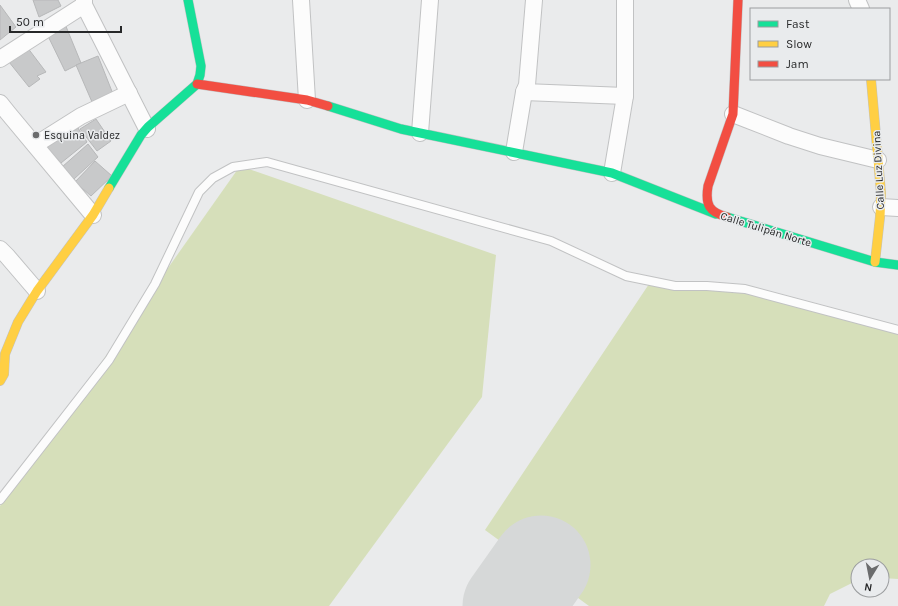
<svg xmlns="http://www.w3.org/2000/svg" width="898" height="606" viewBox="0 0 898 606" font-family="Karla,sans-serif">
<rect width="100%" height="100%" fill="#eaebec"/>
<!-- green -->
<g fill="#d6dfba">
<polygon points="240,166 496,255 482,397 329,606 0,606 0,506"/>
<polygon points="651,281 745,289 898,330 898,579 882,578 882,566 858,566 858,580 830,594 824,606 589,606 485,530"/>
</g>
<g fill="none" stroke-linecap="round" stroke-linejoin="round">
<!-- runway -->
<polyline stroke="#d6d8d8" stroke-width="99" points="512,606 541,565"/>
</g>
<!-- building -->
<g fill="#c8c9ca" stroke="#b7b8b9">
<polygon points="33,0 58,0 61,6 39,17"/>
<polygon points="0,5 16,27 0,40"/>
<polygon points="65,24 81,63 65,71 47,34"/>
<polygon points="27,47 46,72 37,76 40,79 29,87 9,62"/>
<polygon points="98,56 113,94 92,102 76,65"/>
<polygon points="96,119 111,141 97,151 80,129"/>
<polygon points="78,128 87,142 61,163 46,147 68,131 70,133"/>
<polygon points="88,144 98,157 74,179 62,167"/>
<polygon points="95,161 112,176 91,196 75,182"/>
</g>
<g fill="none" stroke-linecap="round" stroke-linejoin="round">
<!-- lane casing -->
<g stroke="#c1c2c3" stroke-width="10">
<polyline id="lane" points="0,500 109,360 155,284 199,192 213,178 233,167 267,162 551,241 626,276 675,286 707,286 745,289 898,330"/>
</g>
<!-- street casing -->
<g stroke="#c1c2c3" stroke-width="18">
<g id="street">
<polyline points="84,0 84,5 147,129"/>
<polyline points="301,0 307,100"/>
<polyline points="534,0 527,85 524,92 625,96"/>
<polyline points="857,0 861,9"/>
<polyline points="0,59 84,5"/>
<polyline points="0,103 8,113 93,215"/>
<polyline points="733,114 789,136 820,146 878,160"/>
<polyline points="420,133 430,0"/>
<polyline points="35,145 81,116 129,93"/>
<polyline points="514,152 524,92"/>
<polyline points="612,173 625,96 625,0"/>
<polyline points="881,207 898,208"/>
<polyline points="0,249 7,256 37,291"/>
</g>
</g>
<!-- fast casing -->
<g stroke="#c1c2c3" stroke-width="10">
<g id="fast">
<polyline points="328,106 401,129 612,173 716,214"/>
<polyline points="109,188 141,135 148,127 197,84 200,75 201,66 188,0"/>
<polyline points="727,217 875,262 898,265"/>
</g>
</g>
<!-- slow casing -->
<g stroke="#c1c2c3" stroke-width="10">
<g id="slow">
<polyline points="871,79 881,193 880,217 875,262"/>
<polyline points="0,381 4,374 5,354 18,322 37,291 93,215 109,188"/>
</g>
</g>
<!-- jam casing -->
<g stroke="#c1c2c3" stroke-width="10">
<g id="jam">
<polyline points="197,84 307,100 328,106"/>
<path d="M727,217C709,212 705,205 708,186L733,114L738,0"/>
</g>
</g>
<!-- lane -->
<use href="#lane" stroke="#fcfcfc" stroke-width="8"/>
<!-- street -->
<use href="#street" stroke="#fcfcfc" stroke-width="16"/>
<!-- fast -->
<use href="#fast" stroke="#16e098" stroke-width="9"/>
<!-- slow -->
<use href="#slow" stroke="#ffcf43" stroke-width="9"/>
<!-- jam -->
<use href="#jam" stroke="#f24e42" stroke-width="9"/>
</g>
<!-- markers -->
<circle fill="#6b6c6d" stroke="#e9ebed" stroke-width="1.5" cx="36" cy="135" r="4"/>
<g text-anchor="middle" stroke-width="3" stroke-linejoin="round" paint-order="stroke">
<!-- poi labels -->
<g font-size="11" fill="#272829" stroke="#e9ebed" text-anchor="start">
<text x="44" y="139">Esquina Valdez</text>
</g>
<!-- street labels -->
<g font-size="11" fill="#272829" stroke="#e9ebed">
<text transform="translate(878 170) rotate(-93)" y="4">Calle Luz Divina</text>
<text transform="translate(766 229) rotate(17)" y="4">Calle Tulipán Norte</text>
</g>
</g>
<!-- legend -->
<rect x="750" y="8" width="140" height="72" fill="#e9ebed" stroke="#9b9d9f"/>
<rect x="758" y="21" width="20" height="6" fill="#16e098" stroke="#9b9d9f"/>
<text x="786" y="28" font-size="12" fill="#272829">Fast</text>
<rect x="758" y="41" width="20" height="6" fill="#ffcf43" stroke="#9b9d9f"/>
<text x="786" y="48" font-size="12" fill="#272829">Slow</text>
<rect x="758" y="61" width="20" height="6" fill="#f24e42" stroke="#9b9d9f"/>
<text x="786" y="68" font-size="12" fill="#272829">Jam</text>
<!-- north arrow -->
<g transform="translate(870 578) rotate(190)"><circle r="19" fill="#e9ebed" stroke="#9b9d9f"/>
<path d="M0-3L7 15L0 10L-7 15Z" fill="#6b6c6d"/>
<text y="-6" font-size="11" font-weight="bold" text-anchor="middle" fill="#272829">N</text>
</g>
<!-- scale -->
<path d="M10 26v6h111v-6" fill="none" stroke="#272829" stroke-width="2"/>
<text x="16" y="26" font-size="12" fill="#272829" stroke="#e9ebed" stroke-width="3" paint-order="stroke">50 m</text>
</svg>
